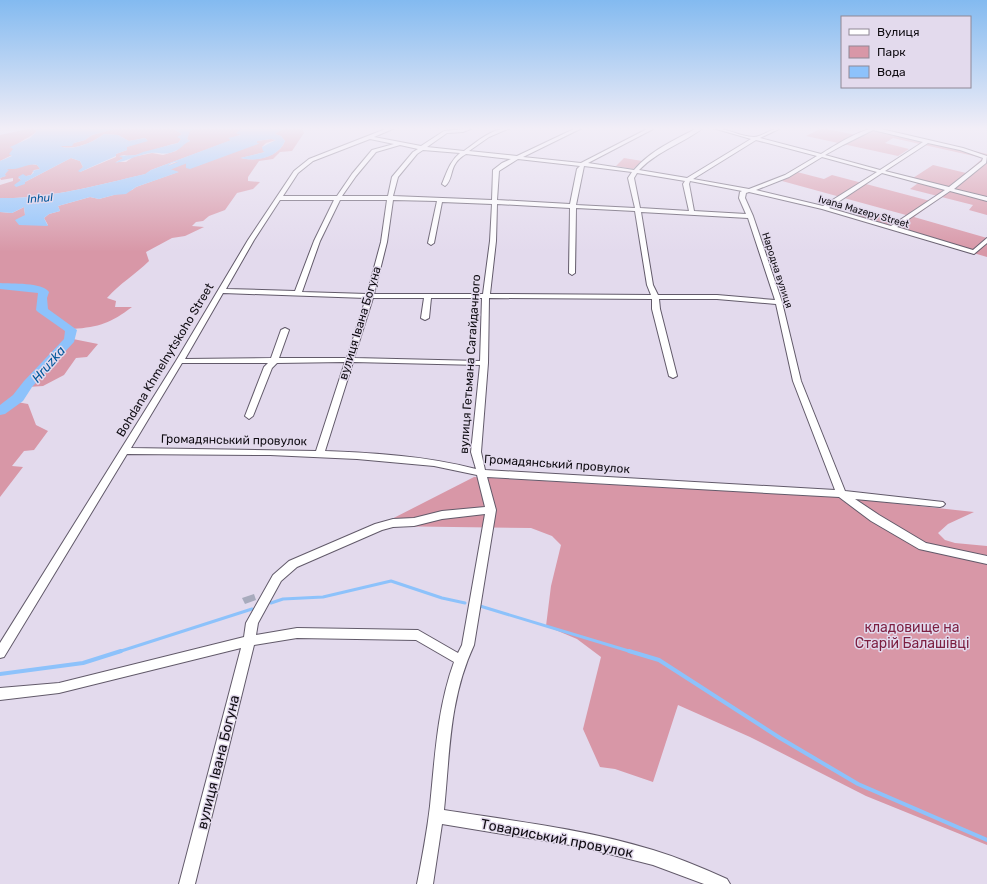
<svg xmlns="http://www.w3.org/2000/svg" width="987" height="884" viewBox="0 0 987 884" font-family="Rubik,sans-serif">
<rect width="100%" height="100%" fill="#e3daed"/>
<!-- green -->
<g fill="#d897a7">
<path d="M32,128L37,130L36,132C27,140 13,142 12,155L0,161V135Z"/>
<path d="M118,128H181L175,130L182,134L178,137L181,139L178,143C165,145 133,159 124,155L120,156L124,158L116,162H126L133,157L152,153L163,155L176,151L183,144L190,141L187,139L190,130L196,128H244L236,133L242,134L229,139L232,140L151,170L146,174C98,185 49,199 0,198V185L13,181V178L1,180L0,178L5,176V174L8,170L5,169L31,164L37,165L40,169L34,170L31,175L18,178L25,182L71,158L80,161L83,167L80,172L116,157V154L127,150L126,147L147,140L145,138L129,141L118,135L104,134C92,143 73,151 59,146L74,143L85,140L92,135Z"/>
<path d="M285,128H302L304,133L292,151L280,152L273,159L259,161L248,177V181L260,182L253,189L237,193L225,210L209,216L203,221L196,222L192,226L204,227L185,236L172,238L146,252L149,261C136,274 119,284 107,298L116,301L115,307H132C111,323 99,327 73,329V339L98,344L87,357L76,358L64,375L43,386L28,387L17,402L28,404L36,425L48,431L34,450L24,451L12,466L23,467L0,497V212L12,213L24,207L25,215L48,225L44,218L49,214L60,211L58,206L90,197L99,199L132,190L136,187L178,172L167,169V166L179,161L197,166L256,143L257,141L271,139L276,140L266,143L262,147L265,152L241,158C256,162 279,157 285,141L281,136L275,134L276,133Z"/>
<polygon points="822,128 856,135 869,128 879,128 878,129 987,154 987,215 969,210 973,205 910,189 921,181 913,178 933,165 966,173 983,158 893,138 885,143 909,149 898,156 806,136"/>
<polygon points="624,158 642,161 633,169 616,166"/>
<polygon points="797,172 824,179 832,175 934,202 914,217 987,238 987,257 855,218 864,212 898,221 906,215 782,181"/>
<polygon points="474,477 836,497 974,512 948,524 938,533 945,540 955,543 987,546 987,845 866,796 750,737 678,705 653,782 615,769 600,767 583,729 601,657 577,639 546,626 551,586 561,545 552,536 531,528 378,526"/>
</g>
<!-- water -->
<g fill="#8dc2fb">
<path d="M32,128H118L92,135L85,140L74,143L72,146H60C72,152 94,142 104,134L118,135L129,141L145,138L148,141L127,147V150L116,154V156L80,172L78,171L83,167L80,161L71,158L25,182V184L16,187L14,185L21,180L18,177L23,174L26,176L31,175L34,172L32,171L40,169L37,165C28,163 21,169 13,169C10,169 8,169 6,169L9,170L5,174L6,176L0,178V161L12,156L9,154L13,149L10,147L30,138L36,132V130Z"/>
<path d="M181,128H196L190,131L187,139L190,141C184,143 181,149 175,151C165,156 159,152 150,153C137,155 127,161 115,163L123,158L119,156L136,155L143,152L178,143L181,139L177,137L182,134L175,130Z"/>
<path d="M243,128H293H285L276,133L275,134L281,136L285,141C278,158 256,162 240,158L265,152L263,151L262,147L276,140L271,139L257,141V143H259L258,144L190,169L186,168V163C179,161 170,161 167,168L179,172L136,187L126,194L114,195L99,199L90,197L58,206L60,211L49,214L44,218L48,226L19,225L15,220L25,215L24,207L12,213L0,212V198C49,199 98,185 145,174L151,170L231,140L228,138L241,135L236,133Z"/>
</g>
<g fill="none" stroke-linecap="round" stroke-linejoin="round">
<!-- stream-far1 -->
<g stroke="#8dc2fb" stroke-width="3">
<polyline points="271,603 283,599 323,597 391,581 442,598 465,603"/>
<polyline points="480,606 632,652"/>
<polyline points="118,652 252,609"/>
</g>
<!-- stream -->
<g stroke="#8dc2fb" stroke-width="4">
<polyline points="629,651 659,660 780,738 858,784 987,840"/>
<polyline points="0,674 83,663 121,651"/>
</g>
<!-- river -->
<g fill="#8dc2fb" fill-rule="evenodd">
<polygon points="198,154 201,154 205,156 152,177 149,177 145,175"/>
<path d="M0,283C12,284 42,282 49,292L47,298L48,309L77,330L74,342L32,387L23,401L5,414L0,415V405L13,395L24,381L64,339L65,331L38,312L36,310L38,293L0,289Z"/>
</g>
</g>
<!-- building -->
<polygon fill="#a8abbd" points="254,594 256,600 245,604 242,598"/>
<g fill="none" stroke-linecap="round" stroke-linejoin="round">
<!-- minor casing -->
<g stroke="#625a6a" stroke-width="2">
<path id="minor" d="M388,128H395L374,137L421,146L444,131L473,128L463,132L447,133L427,147L464,151C478,141 492,128 510,128L489,137L469,151L517,156L576,128H582L523,157L581,163L649,128H655L588,163L634,170C651,150 675,140 697,128H703C682,144 659,150 639,170L687,178L751,139L713,128C727,128 741,137 754,137C762,137 771,128 781,128L760,138L821,154C834,146 862,128 877,128L963,148L987,156L986,163L954,189L987,197V201L950,191L897,227L973,250L987,238V243L974,254L822,209L749,192L746,193L745,198L753,216L782,302L801,381L845,491L943,502L945,504L943,506L940,507L855,499L879,515L926,543L987,556V564L919,549L871,521L839,497L487,477L496,510L474,645C449,699 450,752 444,810C514,821 585,829 653,850C679,858 703,868 727,879L730,884H704L653,865L582,847L442,824L433,884H417C422,858 427,832 430,806C435,757 437,709 454,662L416,640L297,638L254,645L195,884H179L241,648L59,693L0,700V688L59,683L244,637L246,623L273,575L289,561L375,524L393,519L414,518L442,511L485,507L477,475L434,466L357,459L270,455L127,454L4,657L0,658V643L176,361L248,240L294,171L309,159ZM873,130L923,142L880,170L825,155L843,145ZM370,139L394,144L372,150L352,174L337,196H283L298,173L313,161ZM756,140L817,156L785,175L749,189L693,179ZM928,143L960,150L983,158L982,161L949,187L885,171ZM400,145L418,149L413,152L392,177L388,196H342L356,176L376,152ZM423,150L460,153C450,161 447,172 442,184L445,186C451,182 451,172 454,166C457,160 461,157 466,154L511,159L502,163L493,170L492,200L393,196L398,177L417,154ZM822,157L877,172L823,206L756,190L789,177ZM518,159L580,166L577,169L570,204L497,200L499,171ZM584,166L632,172L628,178L635,208L576,205ZM637,173L685,181L683,184L689,211L640,208L634,178ZM882,173L945,190L891,226L829,208ZM690,181L742,191L740,192L739,198L746,214L694,211L689,184ZM280,200H334L314,241L295,291L226,289L254,240ZM340,200H387L381,242L367,294L302,292L320,241ZM393,200L437,201L428,243L431,245L434,243L442,202L492,204L490,241L483,294H374L387,242ZM497,204L570,208L569,273L572,275L575,273L576,208L635,211L647,285L651,295L490,294L496,241ZM641,212L748,218L775,300L717,295H658L653,285ZM223,293L366,298L347,358H279L289,330L285,328L281,330L271,358L185,359ZM373,298H424L421,318L425,320L429,318L431,298H482L480,361L354,358ZM489,298L652,299V309L669,376L673,378L677,376L660,309L659,299H717L776,304L793,381L835,490L485,470L481,452L488,363ZM345,362L316,451L131,448L182,363H268L264,367L245,416L249,419L253,416L272,368L277,363ZM353,362L480,365L471,452L476,469C427,456 376,453 325,451ZM485,514L462,645L458,653L418,630L297,628L256,635L258,623L281,581L297,567L382,530L393,527L414,526L442,519Z"/>
</g>
<!-- minor -->
<use href="#minor" fill="#fff" fill-rule="evenodd"/>
</g>
<!-- sky -->
<linearGradient id="sky" x2="0" y2="1"><stop stop-color="#83baf0"/><stop offset="0.51" stop-color="#f2eef7"/><stop offset="1" stop-color="#f2eef7" stop-opacity="0"/></linearGradient>
<rect width="987" height="252" fill="url(#sky)"/>
<g text-anchor="middle" stroke-width="3" stroke-linejoin="round" paint-order="stroke">
<!-- far-street labels -->
<g font-size="10" fill="#100d13" stroke="#e3daed">
<text transform="translate(864 211) rotate(16)" y="4">Ivana Mazepy Street</text>
<text transform="translate(778 270) rotate(72)" y="4">Народна вулиця</text>
</g>
<!-- far-water labels -->
<g font-size="11" font-style="italic" fill="#04589b" stroke="#e3daed">
<text transform="translate(40 198) rotate(-5)" y="4">Inhul</text>
</g>
<!-- street labels -->
<g font-size="12" fill="#100d13" stroke="#e3daed">
<text transform="translate(360 323) rotate(-73)" y="4">вулиця Івана Богуна</text>
<text transform="translate(165 360) rotate(-59)" y="4">Bohdana Khmelnytskoho Street</text>
<text transform="translate(470 364) rotate(-86)" y="4">вулиця Гетьмана Сагайдачного</text>
<text transform="translate(234 440) rotate(1)" y="4">Громадянський провулок</text>
<text transform="translate(557 464) rotate(4)" y="4">Громадянський провулок</text>
</g>
<!-- water labels -->
<g font-size="13" font-style="italic" fill="#04589b" stroke="#e3daed">
<text transform="translate(48 364) rotate(-49)" y="5">Hruzka</text>
</g>
<!-- near-park labels -->
<g font-size="14" fill="#7c1f41" stroke="#e3daed">
<text x="912" y="632">кладовище на<tspan x="912" dy="16">Старій Балашівці</tspan></text>
</g>
<!-- near-street labels -->
<g font-size="14" fill="#100d13" stroke="#e3daed">
<text transform="translate(218 762) rotate(-76)" y="5">вулиця Івана Богуна</text>
<text transform="translate(557 838) rotate(11)" y="5">Товариський провулок</text>
</g>
</g>
<!-- legend -->
<rect x="841" y="16" width="130" height="72" fill="#e3daed" stroke="#8f8896"/>
<rect x="849" y="29" width="20" height="6" fill="#ffffff" stroke="#8f8896"/>
<text x="877" y="36" font-size="12" fill="#100d13">Вулиця</text>
<rect x="849" y="46" width="20" height="12" fill="#d897a7" stroke="#8f8896"/>
<text x="877" y="56" font-size="12" fill="#100d13">Парк</text>
<rect x="849" y="66" width="20" height="12" fill="#8dc2fb" stroke="#8f8896"/>
<text x="877" y="76" font-size="12" fill="#100d13">Вода</text>
</svg>
